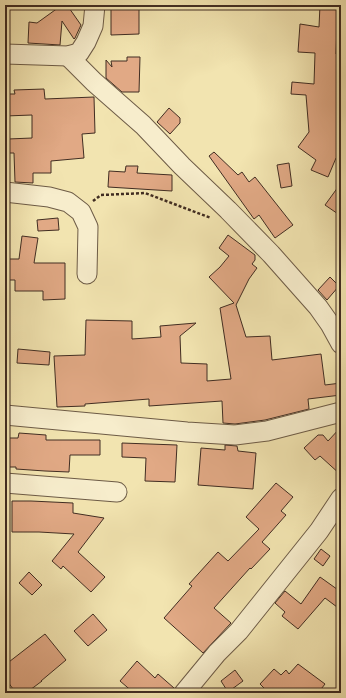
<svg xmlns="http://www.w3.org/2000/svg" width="346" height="698" viewBox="0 0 346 698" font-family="'Libre Bodoni',serif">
<rect width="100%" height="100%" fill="#f2e4b0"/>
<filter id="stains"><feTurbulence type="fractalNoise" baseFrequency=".005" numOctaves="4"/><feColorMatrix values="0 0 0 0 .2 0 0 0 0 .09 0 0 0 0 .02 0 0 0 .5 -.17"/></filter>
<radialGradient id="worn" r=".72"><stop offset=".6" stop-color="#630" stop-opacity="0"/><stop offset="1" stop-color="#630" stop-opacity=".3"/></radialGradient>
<!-- building -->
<g fill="#e1a985" stroke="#412d22">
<polygon points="62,5 67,5 81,25 75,38 74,39 62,21 60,45 28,43 29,22 37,23"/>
<polygon points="127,5 139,5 139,34 111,35 111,7 127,7"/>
<polygon points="320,5 340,5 339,27 337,27 336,54 341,54 341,128 339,127 340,161 336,158 328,177 311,170 316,160 298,147 309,132 306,95 291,94 292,82 314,84 315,53 298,52 300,24 319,27"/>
<polygon points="127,57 140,57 139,92 122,92 106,78 106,60 112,67 111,61 127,61"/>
<polygon points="44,89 45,99 94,97 95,133 82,134 84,158 51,161 51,173 33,173 33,183 15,182 14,153 8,153 8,139 32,138 32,115 5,116 5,94 15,94 14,90"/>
<polygon points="169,108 180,118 180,123 170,134 157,122"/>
<polygon points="214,152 238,175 242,172 249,182 255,177 293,225 275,238 259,215 254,219 209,156"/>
<polygon points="289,163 292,186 281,188 277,165"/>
<polygon points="126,166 138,166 137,173 172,175 172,191 108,187 109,171 125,172"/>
<polygon points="341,183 341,216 325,205"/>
<polygon points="58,218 59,230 38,231 37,220"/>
<polygon points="228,235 255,255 255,260 252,264 257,268 249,279 236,305 246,337 270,336 272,360 321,354 325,385 341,383 341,395 308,399 309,409 265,420 235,424 223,423 222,401 149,406 149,399 85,404 85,406 57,407 54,356 85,355 86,320 132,321 132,339 161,337 160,326 196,323 180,336 181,363 207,364 207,381 231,379 220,308 234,303 209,277 220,267 229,256 219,248"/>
<polygon points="22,236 38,238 34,263 65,263 65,299 43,300 43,291 15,291 15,280 5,280 5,259 19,259"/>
<polygon points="330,277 339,286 327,300 318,290"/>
<polygon points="18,349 50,352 49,365 17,363"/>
<polygon points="341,427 341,475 320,456 315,460 304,448 318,435 323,435 328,441"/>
<polygon points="19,433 46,435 46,440 100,440 100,455 70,455 69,472 45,471 16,469 16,467 5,467 5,438 18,438"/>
<polygon points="122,443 177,445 175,482 145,481 146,458 122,457"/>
<polygon points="225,445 237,446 238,451 256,453 253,489 198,485 201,448 225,450"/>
<polygon points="276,483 293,497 281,511 286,515 262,542 270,549 251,569 250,568 214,608 231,623 203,653 164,618 192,586 189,584 218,552 228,561 259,529 246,517"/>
<polygon points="12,501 31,501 73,503 73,513 104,518 78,552 105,577 91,592 63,566 61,569 52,561 74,534 39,532 12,532"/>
<polygon points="321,549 330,556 323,566 314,559"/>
<polygon points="29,572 42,585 32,595 19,583"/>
<polygon points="320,577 341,592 341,610 325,598 298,629 282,616 285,612 275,603 285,591 301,604"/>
<polygon points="93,614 107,630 88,646 74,631"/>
<polygon points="45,634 66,660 41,681 42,681 26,693 16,693 5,678 5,665"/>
<polygon points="137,661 155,678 158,674 174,688 173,693 134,693 120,681"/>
<polygon points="298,664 325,684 318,693 269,693 260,684 274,669 281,675 286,670 289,674"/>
<polygon points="235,670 243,681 228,692 221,681"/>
</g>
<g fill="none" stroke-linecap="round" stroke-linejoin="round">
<!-- minor casing -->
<g stroke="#6d5b46" stroke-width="21">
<g id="minor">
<polyline points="5,54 68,56 79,53 86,42 93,26 95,5"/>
<polyline points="68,56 94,82 143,125 182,166 228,210 271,254 318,307 330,324 341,344"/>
<polyline points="5,192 49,197 68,202 81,212 88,227 87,274"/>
<polyline points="5,415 187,432 235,435 267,431 341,412"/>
<polyline points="5,483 117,492"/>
<polyline points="184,693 217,653 239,631 319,531 341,498"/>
</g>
</g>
<!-- path -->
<polyline stroke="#412d22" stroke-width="2.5" stroke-dasharray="3 2" stroke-linecap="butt" points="93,201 101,195 145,193 211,218"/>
<!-- minor -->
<use href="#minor" stroke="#f7edcc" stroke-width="19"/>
</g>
<!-- margin -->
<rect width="346" height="698" fill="none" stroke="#f2e4b0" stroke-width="20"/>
<rect x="6" y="6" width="334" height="686" fill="none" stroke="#412d22" stroke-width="2"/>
<rect x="10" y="10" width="326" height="678" fill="none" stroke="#412d22"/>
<rect width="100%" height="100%" filter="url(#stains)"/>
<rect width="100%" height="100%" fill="url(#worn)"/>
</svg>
